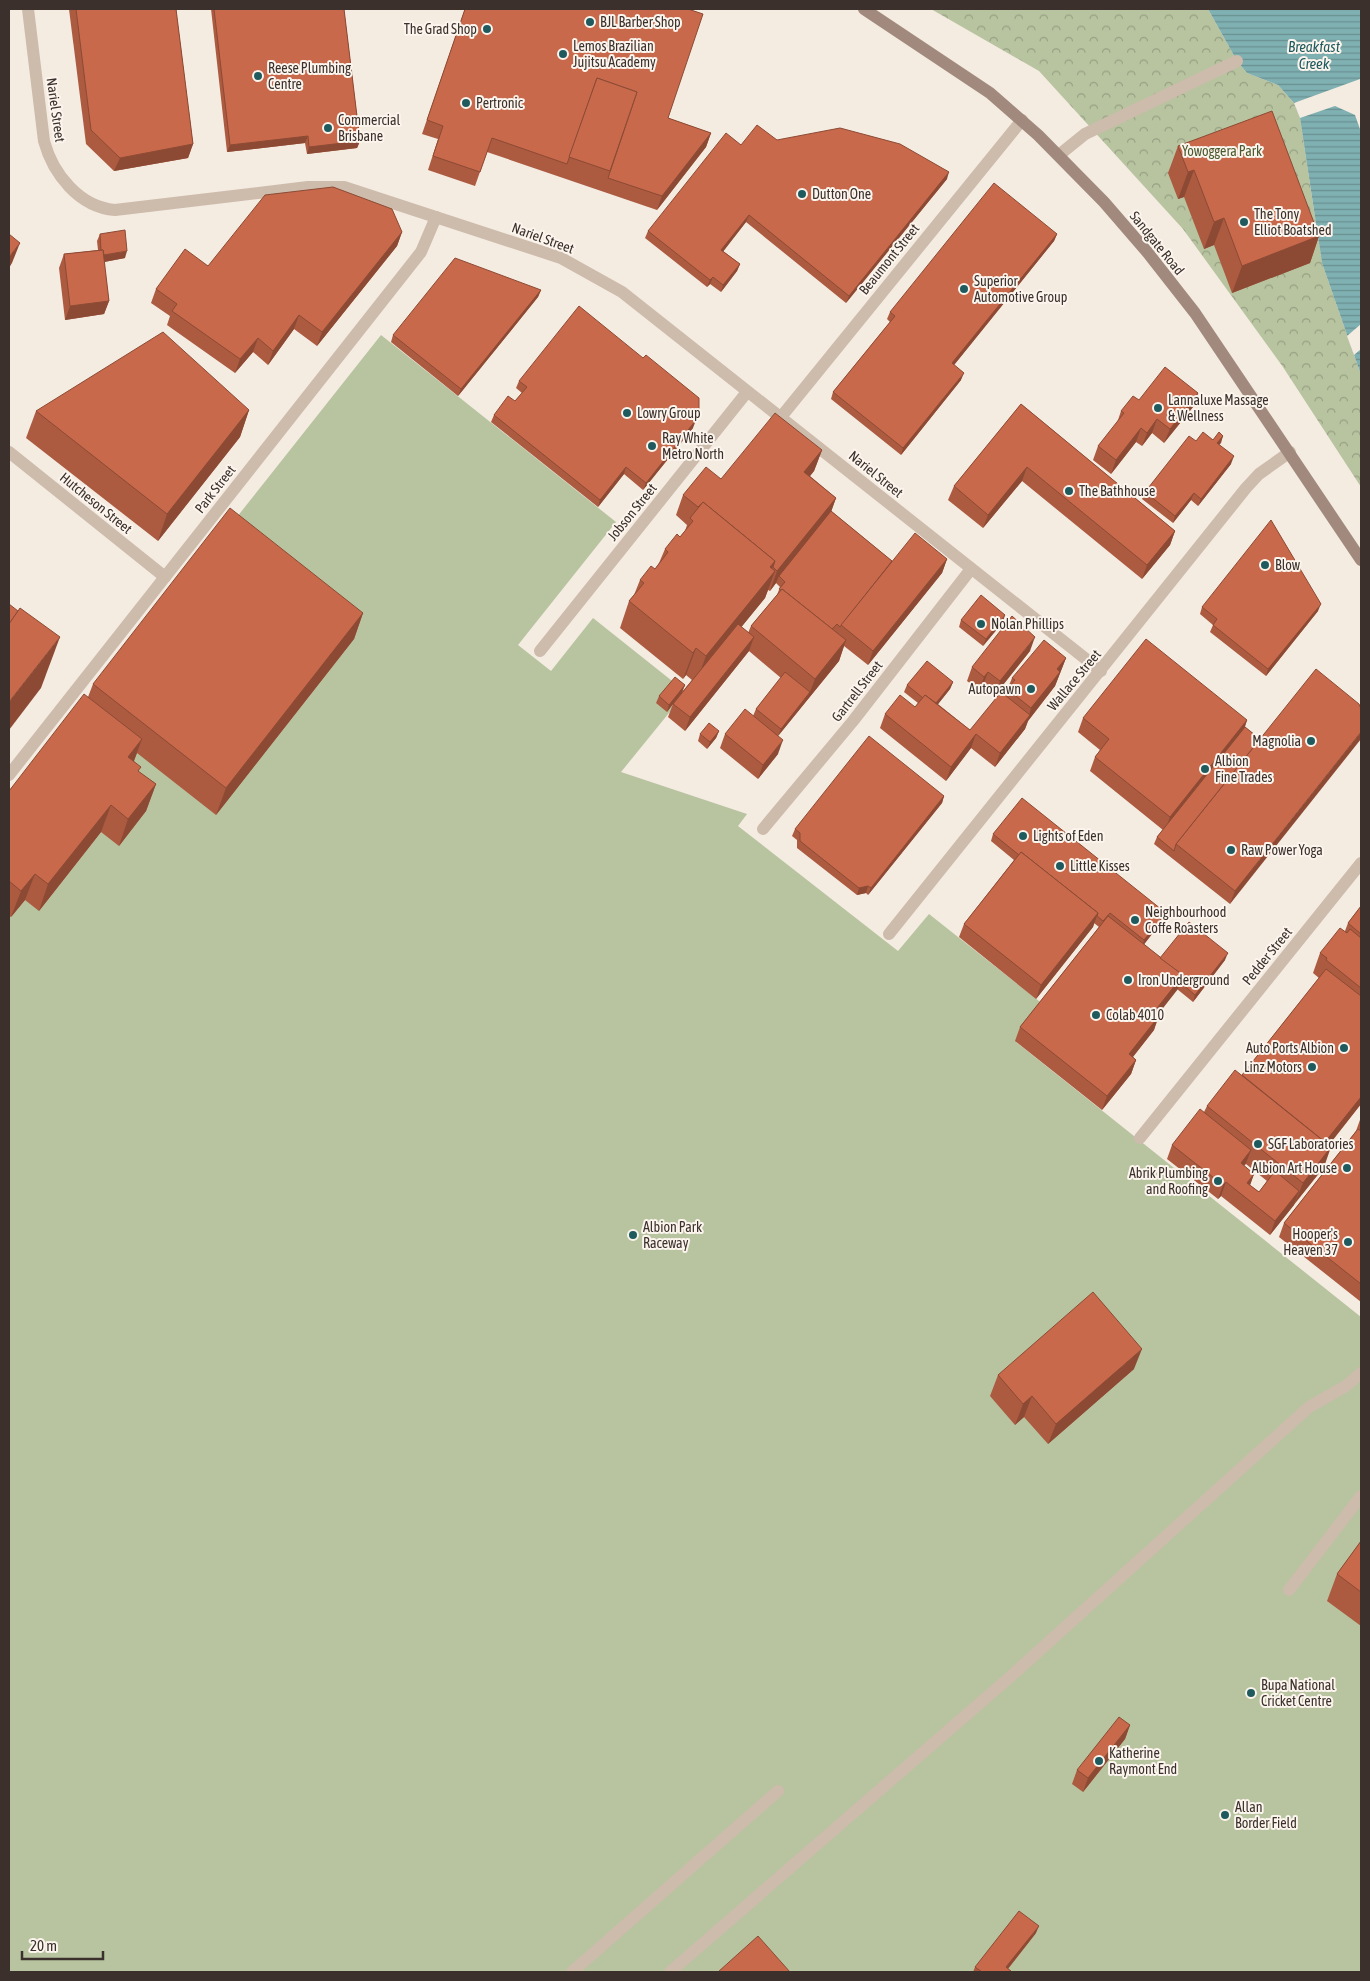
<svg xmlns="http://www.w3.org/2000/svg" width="1370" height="1981" viewBox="0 0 1370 1981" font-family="'Asap Condensed',sans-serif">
<defs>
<pattern id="park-crowns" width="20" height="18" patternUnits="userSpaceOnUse" patternTransform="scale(1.25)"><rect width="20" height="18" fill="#b8c4a0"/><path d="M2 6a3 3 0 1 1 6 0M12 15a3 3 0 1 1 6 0" fill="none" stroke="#97a083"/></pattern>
<pattern id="water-rules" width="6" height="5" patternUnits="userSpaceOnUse" patternTransform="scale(1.25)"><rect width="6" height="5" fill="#7fb0b2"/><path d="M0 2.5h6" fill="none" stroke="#699091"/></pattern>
</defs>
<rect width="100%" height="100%" fill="#f4ebe1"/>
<!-- park -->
<polygon fill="url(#park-crowns)" points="931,9 1208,9 1237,61 1247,73 1278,85 1294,103 1300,118 1322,263 1361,375 1361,487 1283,367 1183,229 1039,71"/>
<!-- garden -->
<polygon fill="#b8c4a0" points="381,335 616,522 518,645 551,671 593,618 686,692 621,772 747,814 738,826 898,951 929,914 1044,1005 1016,1042 1361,1317 1361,1972 9,1972 9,805"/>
<!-- water -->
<polygon fill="url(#water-rules)" points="1208,9 1361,9 1361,375 1322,263 1300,118 1294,103 1278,85 1247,73 1237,61"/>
<!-- pier -->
<g fill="#f4ebe1">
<polygon points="1360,79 1361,132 1355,115 1335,106 1300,118 1294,103"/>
<polygon points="1361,324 1361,349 1354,355 1347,336"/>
</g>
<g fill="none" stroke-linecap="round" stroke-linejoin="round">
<!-- service -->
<g stroke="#cdbbac" stroke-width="12">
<polyline points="1059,155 1085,134 1237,61"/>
<polyline points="1289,1590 1361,1496"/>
<polyline points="572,1972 778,1791"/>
<polyline points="670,1972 1010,1677 1309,1407 1346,1386 1361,1373"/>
</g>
<!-- minor -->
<g stroke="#cdbbac" stroke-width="12">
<path d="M28,9L44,141C53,174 79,207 115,210L308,187H344L561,258L622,292L1101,671"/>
<polyline points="781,417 1022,120"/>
<polyline points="9,452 165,577"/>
<polyline points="540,651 747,392"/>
<polyline points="9,775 421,252 436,217"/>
<polyline points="763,829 853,721 971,569"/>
<polyline points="889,934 1246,488 1259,474 1290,452"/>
<polyline points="1140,1138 1361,863"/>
</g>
<!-- secondary -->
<polyline stroke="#a18a7d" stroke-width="12" points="864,9 990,93 1038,135 1104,202 1148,253 1195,313 1361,560"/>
</g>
<!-- wall -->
<g fill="#ac5a40" fill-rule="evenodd">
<polygon points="69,9 176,9 193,144 188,158 114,171 86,144"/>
<polygon points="211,9 344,9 360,141 357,148 307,154 305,143 227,152"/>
<polygon points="465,9 668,118 711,133 706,147 657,210 487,152 475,186 428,170 438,139 422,134"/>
<polygon points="777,140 947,179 846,303 746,222 723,251 740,264 737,271 721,292 710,284 707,287 645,238 648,231 741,145"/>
<polygon points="1178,146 1319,236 1310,263 1232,293 1214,245 1204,249 1184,197 1178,199 1168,173"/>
<polygon points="402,232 397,246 317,346 294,329 268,365 253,352 235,373 167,325 170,316 151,303 156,289 208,266"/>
<polygon points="100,234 125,258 104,262 109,301 104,314 65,320 59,268 64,254 98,250 97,241"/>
<polygon points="1057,234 1054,241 954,365 961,380 901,455 831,399 833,392 890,322 887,319 890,312"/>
<polygon points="541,290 538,297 458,396 391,342 393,335"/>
<polygon points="519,381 693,428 643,490 624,474 598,507 491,422 494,415 515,401 522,393 516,388"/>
<polygon points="1198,393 1193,407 1164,443 1152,433 1142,446 1136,442 1111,474 1093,460 1098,446 1117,423 1121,411 1139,400"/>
<polygon points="1021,404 1175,531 1170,545 1142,579 1022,481 983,528 948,500 954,486"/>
<polygon points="249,410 240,437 158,541 26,438 36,411"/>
<polygon points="1223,436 1219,445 1231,464 1198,506 1191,500 1173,523 1142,499 1145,492 1196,441 1213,440"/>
<path d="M822,450L814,471L810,476L836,498L831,511L892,561L947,559L942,573L868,665L844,646L839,661L778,736V754L758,779L720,748L725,734L753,716L756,709L781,678L749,651L685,731L668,717L673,704L667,712L656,703L659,696L685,685L682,692L692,680L686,675L683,679L620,628L629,601L634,595L640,580L655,569L659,563L665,549L680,537L685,531L687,525L676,515L683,495L721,479ZM776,583L780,587L777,595L751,626L748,633L741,627L765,598L768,590L770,591Z"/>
<polygon points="1202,607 1318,611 1266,676 1210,632 1213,625 1200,614"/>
<polygon points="363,613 354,639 216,815 137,753 134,761 139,772 156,784 146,811 119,846 101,832 39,911 25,900 11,917 9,916 9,791 88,697 93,684"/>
<polygon points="961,620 1003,622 983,646 959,627"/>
<polygon points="1030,651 995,695 983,685 979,690 967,681 972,667"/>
<polygon points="1066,658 1055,686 1028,721 1025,729 995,767 971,748 946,781 880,728 885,714 915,707 918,703 904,692 907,685 953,682 950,689 938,704 970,730 1005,695 1012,678"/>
<polygon points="1359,704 1230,904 1154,844 1157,837 1163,830 1090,771 1095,757 1100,750 1078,732 1083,718 1247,720 1245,727 1260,739"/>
<polygon points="719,731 716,738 707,749 698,741 700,734"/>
<polygon points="944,796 942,803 868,895 866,893 857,895 797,848 797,840 792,836 795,829"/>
<polygon points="993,834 1163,920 1144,944 1160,958 1225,960 1193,1002 1177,989 1157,1015 1154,1030 1133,1057 1136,1060 1131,1074 1102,1110 1015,1041 1020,1027 1099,927 1094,923 1093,927 1036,999 959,937 964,924 1014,860 991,841"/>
<path d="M1361,906V1104L1329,1145L1324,1167L1270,1235L1221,1196L1218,1199L1167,1159L1172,1145L1204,1112L1207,1106L1242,1075L1319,978L1313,973L1320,953L1345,931L1348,923ZM1246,1164L1267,1181L1259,1192L1250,1185L1254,1174L1244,1166Z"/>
<polygon points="1361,1117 1361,1302 1279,1237 1284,1223 1356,1131"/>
<polygon points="1134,1369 1048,1444 1024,1417 1015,1425 990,1396 998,1375"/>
<polygon points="1361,1541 1361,1626 1327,1601 1337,1574"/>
<polygon points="1130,1725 1125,1739 1083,1792 1072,1784 1077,1770"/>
<polygon points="1036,1933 1008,1969 1012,1972 973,1972 975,1967"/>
</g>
<!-- shaded-wall -->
<g fill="#8c4a34">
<polygon points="711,133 706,147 657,210 662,196"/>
<polygon points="308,136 305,143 227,152 230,145"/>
<polygon points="360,141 357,148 307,154 309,147"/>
<polygon points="193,144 188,158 114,171 120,158"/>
<polygon points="1194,170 1184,197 1178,199 1188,172"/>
<polygon points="949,172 947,179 846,303 849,296"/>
<polygon points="749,215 746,222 719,257 721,250"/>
<polygon points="1224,218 1214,245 1204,249 1214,222"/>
<polygon points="402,232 397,246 317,346 322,332"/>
<polygon points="1057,234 1054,241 950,370 952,363"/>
<polygon points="1319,236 1310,263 1232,293 1242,266"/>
<polygon points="20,243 12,263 9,268 9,257"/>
<polygon points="127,251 125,258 99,263 101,256"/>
<polygon points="740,264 737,271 721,292 723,285"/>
<polygon points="713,277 710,284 707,287 710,280"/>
<polygon points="541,290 538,297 458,396 461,389"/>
<polygon points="109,301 104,314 65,320 70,306"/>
<polygon points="299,315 294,329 268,365 273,351"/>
<polygon points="258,338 253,352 235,373 240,359"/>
<polygon points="964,373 961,380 901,455 903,448"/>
<polygon points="1198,393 1193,407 1164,443 1170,429"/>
<polygon points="249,410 240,437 158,541 167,514"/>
<polygon points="699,412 693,428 643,490 646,483"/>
<polygon points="1157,419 1152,433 1142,446 1147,433"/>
<polygon points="1141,428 1136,442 1111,474 1116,460"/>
<polygon points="1223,436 1221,443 1215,450 1217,443"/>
<polygon points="822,450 814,471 797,492 804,472"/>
<polygon points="1234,456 1231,464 1198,506 1201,499"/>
<polygon points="626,467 624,474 598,507 600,500"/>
<polygon points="1027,467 1022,481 983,528 988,515"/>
<polygon points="1194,493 1191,500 1173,523 1175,516"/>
<polygon points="836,498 829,518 779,576 776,583 770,591 777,571"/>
<polygon points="1175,531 1170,545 1142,579 1147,565"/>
<polygon points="947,559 942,573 868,665 873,651"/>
<polygon points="775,561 768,579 775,571 765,598 696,683 706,656"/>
<polygon points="1321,604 1318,611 1266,676 1268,669"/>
<polygon points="363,613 354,639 216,815 226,788"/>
<polygon points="1005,615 1003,622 983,646 986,639"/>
<polygon points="60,637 41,688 9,730 9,702"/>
<polygon points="754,637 749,651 685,731 690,717"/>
<polygon points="1035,637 1030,651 995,695 1000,681"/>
<polygon points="846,640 839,661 778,736 781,729 810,692 815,679"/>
<polygon points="696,648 686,675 683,679 693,653"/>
<polygon points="1066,658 1055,686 1028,721 1025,729 995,767 1000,753 1029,716 1031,708 1057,669"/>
<polygon points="988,672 983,685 979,690 984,677"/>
<polygon points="953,682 950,689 931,713 933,706"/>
<polygon points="685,685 682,692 667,712 669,705"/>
<polygon points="1247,720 1242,734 1165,831 1170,817"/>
<polygon points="719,731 716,738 707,749 710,742"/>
<polygon points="1361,732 1361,739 1230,904 1235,891"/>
<polygon points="976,734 971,748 946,781 951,767"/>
<polygon points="142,739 132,766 128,757"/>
<polygon points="783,740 778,754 758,779 763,765"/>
<polygon points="156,784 146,811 119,846 128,819"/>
<polygon points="944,796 942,803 868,895 871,888"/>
<polygon points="111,805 101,832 39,911 48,884"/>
<polygon points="35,874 25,900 11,917 21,891"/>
<polygon points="868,886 866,893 857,895 859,888"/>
<polygon points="1098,913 1093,927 1036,999 1041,985"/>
<polygon points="1166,913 1163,920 1142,947 1144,940"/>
<polygon points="1228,953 1225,960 1193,1002 1195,995"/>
<polygon points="1183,975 1178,989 1149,1026 1154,1012"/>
<polygon points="1159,1016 1154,1030 1124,1068 1129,1054"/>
<polygon points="1136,1060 1131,1074 1102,1110 1107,1096"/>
<polygon points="1361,1097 1361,1104 1316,1161 1321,1147"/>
<polygon points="1331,1147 1324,1167 1295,1203 1303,1183"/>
<polygon points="1251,1150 1246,1163 1236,1177 1241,1163"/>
<polygon points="1254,1174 1249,1188 1242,1197 1247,1183"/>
<polygon points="1226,1182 1221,1196 1218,1199 1223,1185"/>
<polygon points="1299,1191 1294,1205 1270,1235 1275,1221"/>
<polygon points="1142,1349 1134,1369 1048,1444 1056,1424"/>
<polygon points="1032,1396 1024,1417 1015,1425 1023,1404"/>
<polygon points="1130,1725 1125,1739 1083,1792 1088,1778"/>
<polygon points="1039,1926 1036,1933 1005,1972 1006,1967"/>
</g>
<!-- building -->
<g fill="#c8694b" stroke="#8c4a34">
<polygon points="76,9 176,9 193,144 120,158 91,130"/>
<polygon points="214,9 344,9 360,141 309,147 308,136 230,145"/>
<polygon points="465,9 688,9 703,14 668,118 711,133 662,196 608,178 637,92 597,78 567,164 492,138 480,172 433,156 443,126 427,120"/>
<polygon points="597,78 637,92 610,171 569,157"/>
<polygon points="1272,111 1319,236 1242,266 1224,218 1214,222 1194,170 1188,172 1178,146"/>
<polygon points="757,125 777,140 840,128 900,144 949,172 849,296 749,215 721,250 740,264 723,285 713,277 710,280 648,231 726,133 741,145"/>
<polygon points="994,183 1057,234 952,363 964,373 903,448 833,392 895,316 890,312"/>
<polygon points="333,187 392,209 402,232 322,332 299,315 273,351 258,338 240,359 172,311 177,304 156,289 185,249 208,266 265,195"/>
<polygon points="125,230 127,251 104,255 103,250 101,250 100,234"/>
<polygon points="9,234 20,243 9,257"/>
<polygon points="103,250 109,301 70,306 64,254"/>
<polygon points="455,258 541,290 461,389 393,335"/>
<polygon points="579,306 643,358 646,355 699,398 699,412 696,420 646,483 626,467 600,500 494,415 508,396 515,401 527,387 519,381"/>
<polygon points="163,332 249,410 167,514 36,411"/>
<polygon points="1165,367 1198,393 1170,429 1157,419 1147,433 1141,428 1116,460 1098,446 1124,413 1121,411 1133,396 1139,400"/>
<polygon points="1021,404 1175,531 1147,565 1027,467 988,515 954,486"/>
<polygon points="775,413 822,450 804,472 836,498 777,571 773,567 775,561 703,502 698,507 683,495 706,467 721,479"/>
<polygon points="1203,432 1213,440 1219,432 1223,436 1217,443 1234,456 1201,499 1194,493 1175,516 1145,492 1189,436 1196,441"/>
<polygon points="703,502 775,561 770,567 775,571 706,656 696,648 693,653 629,601 644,583 640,580 651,566 655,569 668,552 665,549 677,534 680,537 693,521 690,518"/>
<polygon points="230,508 363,613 226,788 93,684"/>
<polygon points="831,511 892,561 840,627 837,624 832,629 782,589 781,590 779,589 785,582 779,576"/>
<polygon points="1271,520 1321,604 1268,669 1213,625 1217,619 1202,607"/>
<polygon points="915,533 947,559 873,651 841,625"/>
<polygon points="782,589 846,640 815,679 751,626"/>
<polygon points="981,595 1005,615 986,639 961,620"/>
<polygon points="9,604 18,611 9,624"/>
<polygon points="20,608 60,637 9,702 9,624"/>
<polygon points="1012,616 1035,637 1000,681 988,672 984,677 972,667"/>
<polygon points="738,624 754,637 690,717 673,704"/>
<polygon points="1146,639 1247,720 1170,817 1095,757 1109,739 1083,718"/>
<polygon points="1044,640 1066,658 1057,669 1060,672 1031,708 1007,689 1015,680 1012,678"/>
<polygon points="927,661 953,682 936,703 925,695 923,698 907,685"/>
<polygon points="1316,669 1359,704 1361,709 1361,732 1235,891 1176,844"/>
<polygon points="785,672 810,692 781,729 756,709"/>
<polygon points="675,677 685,685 669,705 659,696"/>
<polygon points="1001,692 1030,715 1000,753 976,734 951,767 885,714 900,695 915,707 925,695 970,730"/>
<polygon points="84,694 142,739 128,757 141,767 138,771 156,784 128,819 111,805 48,884 35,874 21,891 9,881 9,791"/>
<polygon points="745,709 783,740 763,765 725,734"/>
<polygon points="709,723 719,731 710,742 700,734"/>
<polygon points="1245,727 1260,739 1176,844 1174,851 1157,837"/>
<polygon points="869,736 944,796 871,888 868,886 859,888 800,841 800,833 795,829"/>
<polygon points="1022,798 1166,913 1144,940 1110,913 1103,921 1097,916 1098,913 1021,852 1019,855 993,834"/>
<polygon points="1021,852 1098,913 1041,985 964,924"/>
<polygon points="1361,906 1361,934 1348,923"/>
<polygon points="1108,916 1183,975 1154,1012 1159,1016 1129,1054 1136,1060 1107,1096 1020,1027"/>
<polygon points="1189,922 1228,953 1195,995 1180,982 1183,975 1160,958"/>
<polygon points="1340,928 1347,933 1350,929 1361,938 1361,988 1326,960 1327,958 1320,953"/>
<polygon points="1326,969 1361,996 1361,1097 1325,1142 1242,1075"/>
<polygon points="1235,1070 1331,1147 1303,1183 1207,1106"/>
<polygon points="1200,1109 1251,1150 1241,1163 1254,1174 1247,1183 1259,1192 1275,1171 1299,1191 1275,1221 1226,1182 1223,1185 1172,1145"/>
<polygon points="1358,1129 1361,1131 1361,1284 1284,1223"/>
<polygon points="1093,1292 1142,1349 1056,1424 1032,1396 1023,1404 998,1375"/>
<polygon points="1361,1541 1361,1592 1337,1574"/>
<polygon points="1119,1717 1130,1725 1088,1778 1077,1770"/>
<polygon points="1019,1911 1039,1926 1006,1967 1012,1972 982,1972 975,1967"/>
<polygon points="758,1936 790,1972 718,1972"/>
</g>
<!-- markers -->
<g fill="#1f5a5e" stroke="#fbf5ee" stroke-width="2">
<circle cx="590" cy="22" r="5"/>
<circle cx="487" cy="29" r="5"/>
<circle cx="563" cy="54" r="5"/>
<circle cx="258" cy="76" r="5"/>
<circle cx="466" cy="103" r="5"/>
<circle cx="328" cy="128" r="5"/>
<circle cx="802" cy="194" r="5"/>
<circle cx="1244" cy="222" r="5"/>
<circle cx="964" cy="289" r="5"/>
<circle cx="1158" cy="408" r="5"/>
<circle cx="627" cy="413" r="5"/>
<circle cx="652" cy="446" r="5"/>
<circle cx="1069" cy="491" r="5"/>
<circle cx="1265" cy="565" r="5"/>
<circle cx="981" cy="624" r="5"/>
<circle cx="1031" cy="689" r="5"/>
<circle cx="1311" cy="741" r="5"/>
<circle cx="1205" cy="769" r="5"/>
<circle cx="1023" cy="836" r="5"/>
<circle cx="1231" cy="850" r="5"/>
<circle cx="1060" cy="866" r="5"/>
<circle cx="1135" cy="920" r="5"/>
<circle cx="1128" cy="980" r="5"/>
<circle cx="1096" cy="1015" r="5"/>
<circle cx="1344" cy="1048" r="5"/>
<circle cx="1312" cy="1067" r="5"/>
<circle cx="1258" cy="1144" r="5"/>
<circle cx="1347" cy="1168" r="5"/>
<circle cx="1218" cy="1181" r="5"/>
<circle cx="633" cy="1235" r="5"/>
<circle cx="1348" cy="1242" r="5"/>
<circle cx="1251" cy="1693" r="5"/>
<circle cx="1099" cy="1761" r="5"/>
<circle cx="1225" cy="1815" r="5"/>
</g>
<g text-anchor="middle" stroke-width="4" stroke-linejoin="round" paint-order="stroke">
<!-- poi labels -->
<g font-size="14" fill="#3b302b" stroke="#fbf5ee" text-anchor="start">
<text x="600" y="27">BJL Barber Shop</text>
<text x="477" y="34" text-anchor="end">The Grad Shop</text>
<text x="573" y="51">Lemos Brazilian<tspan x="573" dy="16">Jujitsu Academy</tspan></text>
<text x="268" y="73">Reese Plumbing<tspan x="268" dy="16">Centre</tspan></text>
<text x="476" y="108">Pertronic</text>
<text x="338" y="125">Commercial<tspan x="338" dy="16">Brisbane</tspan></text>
<text x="812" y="199">Dutton One</text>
<text x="1254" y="219">The Tony<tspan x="1254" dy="16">Elliot Boatshed</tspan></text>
<text x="974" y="286">Superior<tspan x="974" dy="16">Automotive Group</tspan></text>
<text x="1168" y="405">Lannaluxe Massage<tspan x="1168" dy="16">&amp; Wellness</tspan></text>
<text x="637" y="418">Lowry Group</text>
<text x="662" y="443">Ray White<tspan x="662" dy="16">Metro North</tspan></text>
<text x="1079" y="496">The Bathhouse</text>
<text x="1275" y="570">Blow</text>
<text x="991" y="629">Nolan Phillips</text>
<text x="1021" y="694" text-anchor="end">Autopawn</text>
<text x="1301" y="746" text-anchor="end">Magnolia</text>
<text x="1215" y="766">Albion<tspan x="1215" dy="16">Fine Trades</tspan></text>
<text x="1033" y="841">Lights of Eden</text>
<text x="1241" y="855">Raw Power Yoga</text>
<text x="1070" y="871">Little Kisses</text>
<text x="1145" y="917">Neighbourhood<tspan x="1145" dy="16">Coffe Roasters</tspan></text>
<text x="1138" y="985">Iron Underground</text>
<text x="1106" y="1020">Colab 4010</text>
<text x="1334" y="1053" text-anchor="end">Auto Ports Albion</text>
<text x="1302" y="1072" text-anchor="end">Linz Motors</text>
<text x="1268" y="1149">SGF Laboratories</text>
<text x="1337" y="1173" text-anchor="end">Albion Art House</text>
<text x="1208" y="1178" text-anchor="end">Abrik Plumbing<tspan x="1208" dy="16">and Roofing</tspan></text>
<text x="643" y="1232">Albion Park<tspan x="643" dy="16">Raceway</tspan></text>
<text x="1338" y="1239" text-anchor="end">Hooper's<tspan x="1338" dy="16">Heaven 37</tspan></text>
<text x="1261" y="1690">Bupa National<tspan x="1261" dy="16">Cricket Centre</tspan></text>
<text x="1109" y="1758">Katherine<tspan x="1109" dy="16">Raymont End</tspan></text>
<text x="1235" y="1812">Allan<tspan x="1235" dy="16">Border Field</tspan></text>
</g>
<!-- street labels -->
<g font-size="14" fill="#3b302b" stroke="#fbf5ee">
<text transform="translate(56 110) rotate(82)" y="5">Nariel Street</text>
<text transform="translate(543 238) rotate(20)" y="5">Nariel Street</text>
<text transform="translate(1157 243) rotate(51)" y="5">Sandgate Road</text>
<text transform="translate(889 259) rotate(-51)" y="5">Beaumont Street</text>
<text transform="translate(876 474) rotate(39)" y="5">Nariel Street</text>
<text transform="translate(215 489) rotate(-52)" y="5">Park Street</text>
<text transform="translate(96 503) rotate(39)" y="5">Hutcheson Street</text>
<text transform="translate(632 512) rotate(-51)" y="5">Jobson Street</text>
<text transform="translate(1074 680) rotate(-50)" y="5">Wallace Street</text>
<text transform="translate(857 691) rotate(-52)" y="5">Gartrell Street</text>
<text transform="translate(1267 956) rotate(-51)" y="5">Pedder Street</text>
</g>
<!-- park labels -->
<g font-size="14" fill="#4a5a2e" stroke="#fbf5ee">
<text x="1222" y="156">Yowoggera Park</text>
</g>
<!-- water labels -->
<g font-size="15" font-style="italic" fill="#1f5a5e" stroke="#fbf5ee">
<text x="1314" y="52">Breakfast<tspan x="1314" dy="17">Creek</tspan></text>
</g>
</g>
<!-- border -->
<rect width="1370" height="1981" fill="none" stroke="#3b302b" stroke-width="20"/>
<!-- scale -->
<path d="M22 1951v8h81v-8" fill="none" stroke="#3b302b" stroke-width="2.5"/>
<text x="30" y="1951" font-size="15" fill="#3b302b" stroke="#fbf5ee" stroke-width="4" paint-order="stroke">20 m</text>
</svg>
